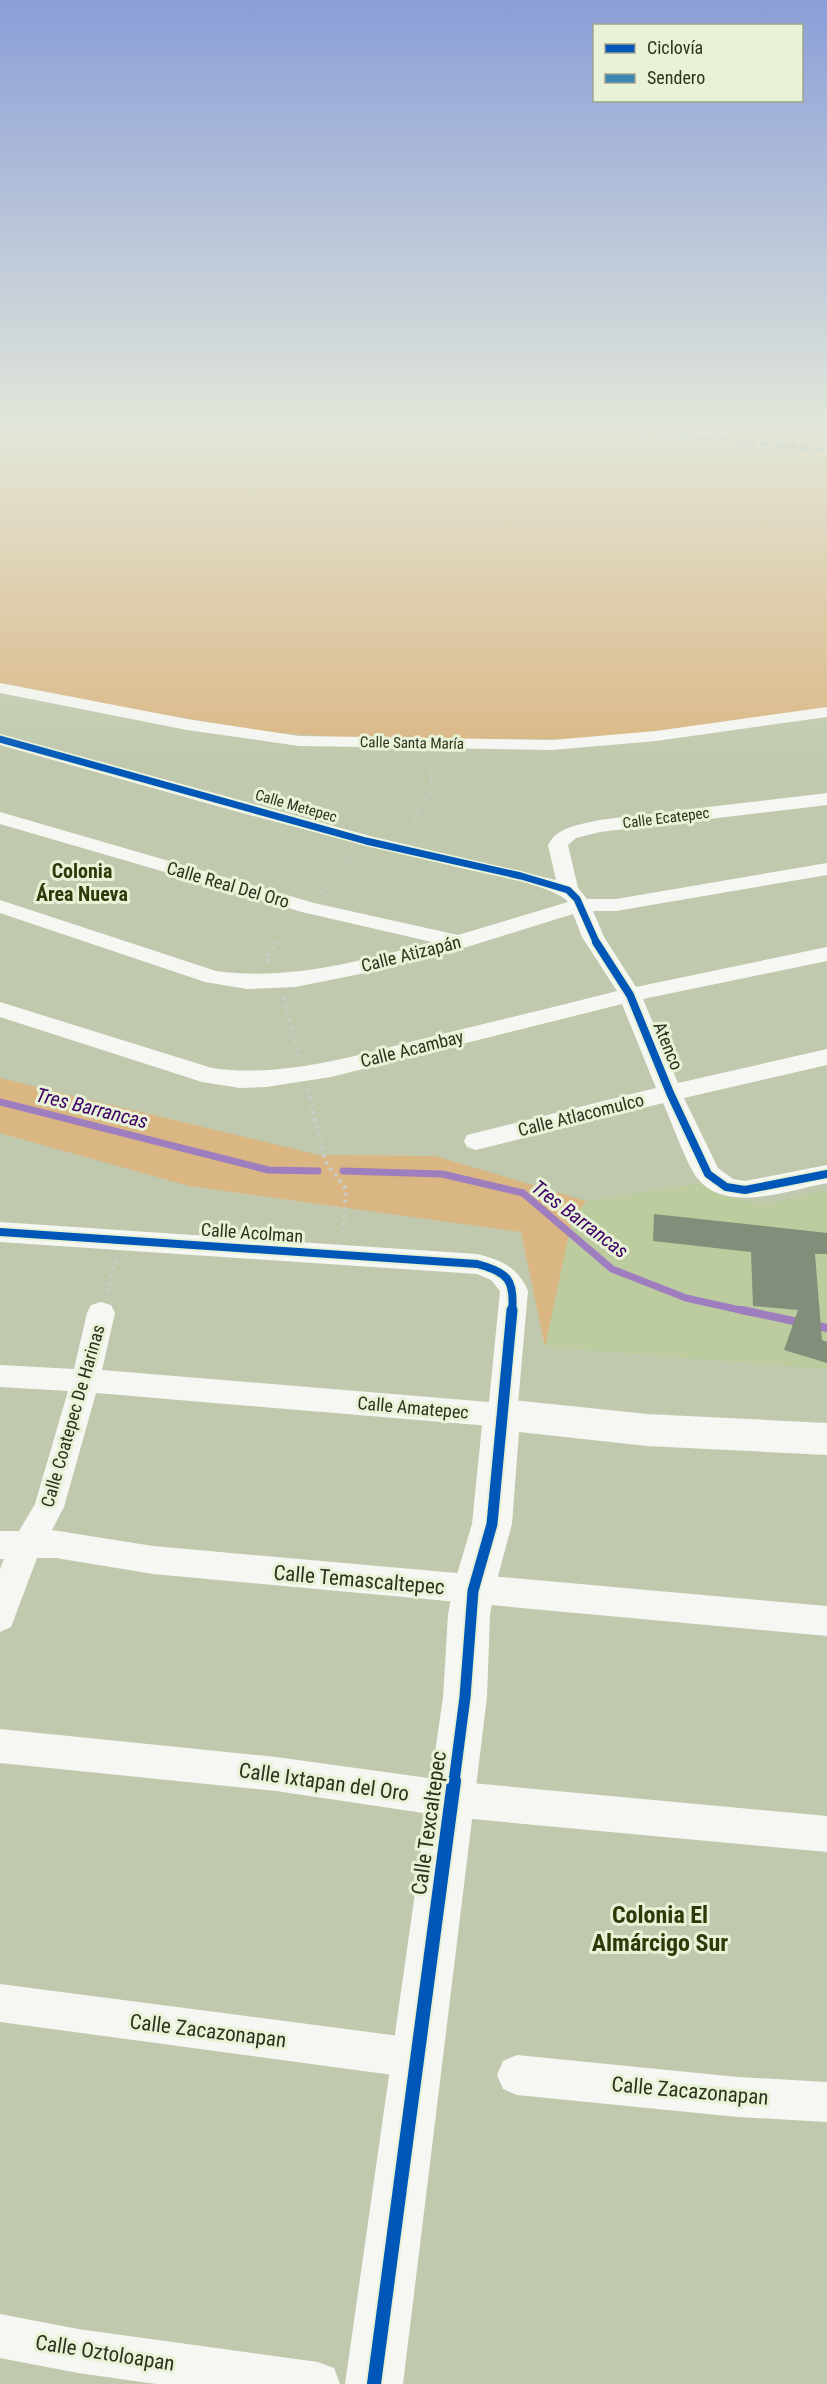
<svg xmlns="http://www.w3.org/2000/svg" width="827" height="2384" viewBox="0 0 827 2384" font-family="'Roboto Condensed',sans-serif">
<rect width="100%" height="100%" fill="#c0c9ad"/>
<!-- built -->
<polygon fill="#bdcc9f" points="711,1182 715,1193 763,1205 827,1190 827,1369 545,1347 572,1220 586,1201"/>
<!-- green -->
<g fill="#dab683">
<polygon points="0,432 827,432 827,712 707,728 578,739 363,739 268,732 135,710 0,683"/>
<polygon points="0,1078 319,1155 435,1156 586,1201 572,1220 545,1347 521,1232 189,1186 0,1133"/>
</g>
<g fill="none" stroke-linecap="round" stroke-linejoin="round">
<!-- stream-far1 -->
<g stroke="#9e7ebf" stroke-width="7">
<polyline points="0,1102 268,1170 318,1171"/>
<polyline points="343,1171 442,1174 523,1193 612,1269 686,1298 749,1312"/>
</g>
<!-- stream -->
<g stroke="#9e7ebf" stroke-width="8">
<polyline points="742,1310 803,1323"/>
<polyline points="814,1325 827,1328"/>
</g>
</g>
<!-- building -->
<polygon fill="#828e79" points="654,1214 827,1233 827,1254 815,1254 822,1340 827,1342 827,1363 784,1350 798,1310 753,1306 751,1252 653,1241"/>
<g fill="none" stroke-linecap="round" stroke-linejoin="round">
<!-- path-far1 -->
<g stroke="#c9ccc4" stroke-width="3" stroke-dasharray="2 3" stroke-linecap="butt">
<polyline points="410,834 421,806 430,794 433,757"/>
<polyline points="321,893 355,853"/>
<polyline points="277,944 297,922"/>
</g>
<!-- path -->
<g stroke="#c9ccc4" stroke-width="4" stroke-dasharray="3 4.5" stroke-linecap="butt">
<polyline points="269,962 266,956 278,942"/>
<polyline points="283,997 299,1056"/>
<polyline points="308,1089 325,1161 346,1189 343,1234"/>
<polyline points="107,1292 116,1259"/>
</g>
<!-- street -->
<g fill="#f6f7f3" fill-rule="evenodd">
<polygon points="0,683 187,719 299,736 552,740 656,731 827,707 827,717 656,741 552,750 299,746 187,730 0,693"/>
<path d="M0,734L370,836L556,880L548,845C558,826 580,825 599,820L827,793V805L600,832L576,838L568,845L578,888L587,899H616L827,863V875L616,911H593L604,937L636,987L827,947V961L643,999L678,1083L827,1049V1065L684,1098L718,1168L733,1179L745,1181L827,1165V1183C790,1190 726,1214 698,1179C686,1164 672,1122 663,1103L476,1150L467,1147L464,1141L467,1135L656,1088L622,1004L331,1077L266,1087L240,1088L202,1082L0,1017V1002L212,1068C282,1078 350,1057 418,1040C484,1024 550,1008 617,991L582,937L573,914L467,947L370,972L295,987L247,989L205,982L0,913V900L216,971C290,981 361,961 432,942L302,912L0,824V812L314,903L458,935L568,902C553,885 486,874 461,868C306,833 153,788 0,745Z"/>
<path d="M0,1222L477,1254C501,1260 518,1267 528,1291L517,1415L512,1423L502,1427L96,1393L64,1507L52,1530L153,1546L827,1606V1636L153,1574L56,1558H37L11,1627L0,1632V1569L4,1559H0V1531H19L35,1504L68,1391L0,1387V1365L74,1369L87,1313L91,1305L101,1302L111,1305L115,1313L102,1370L489,1402L500,1291L491,1280L477,1274L0,1242Z"/>
<polygon points="0,1729 276,1757 450,1781 827,1816 827,1852 450,1817 276,1791 0,1763"/>
<polygon points="0,1984 415,2038 429,2044 435,2058 429,2072 415,2078 0,2022"/>
<polygon points="517,2055 738,2077 827,2082 827,2122 738,2117 517,2095 503,2089 497,2075 503,2061"/>
<polygon points="0,2314 78,2329 318,2362 334,2368 340,2384 156,2384 78,2373 0,2358"/>
</g>
<!-- secondary -->
<polygon fill="#f6f7f3" fill-rule="evenodd" points="502,1399 647,1414 827,1423 827,1455 647,1446 519,1432 512,1524 494,1591 490,1615 487,1697 403,2384 345,2384 443,1697 448,1615 452,1591 472,1524 483,1415 489,1404"/>
<!-- quiet -->
<polyline stroke="#3985b4" stroke-width="4.5" stroke-dasharray="9 4.5" stroke-linecap="butt" points="639,432 827,450"/>
<!-- cycleway-far3 casing -->
<g stroke="#e8f2d7" stroke-width="10">
<polyline id="cycleway-far3" points="0,739 366,841 521,876 568,890 577,899 597,944"/>
</g>
<!-- cycleway-far2 casing -->
<g stroke="#e8f2d7" stroke-width="12">
<g id="cycleway-far2">
<polyline points="596,942 630,995 670,1093 708,1174 726,1187 745,1190 827,1174"/>
<path d="M0,1232L477,1264C508,1272 515,1280 512,1312"/>
</g>
</g>
<!-- cycleway-far1 casing -->
<g stroke="#e8f2d7" stroke-width="15">
<polyline id="cycleway-far1" points="454,1782 465,1697 473,1591 492,1524 512,1310"/>
</g>
<!-- cycleway casing -->
<g stroke="#e8f2d7" stroke-width="18">
<polyline id="cycleway" points="374,2384 454,1781"/>
</g>
<!-- cycleway-far3 -->
<use href="#cycleway-far3" stroke="#0057b8" stroke-width="7"/>
<!-- cycleway-far2 -->
<use href="#cycleway-far2" stroke="#0057b8" stroke-width="8"/>
<!-- cycleway-far1 -->
<use href="#cycleway-far1" stroke="#0057b8" stroke-width="11"/>
<!-- cycleway -->
<use href="#cycleway" stroke="#0057b8" stroke-width="14"/>
</g>
<!-- sky -->
<linearGradient id="sky" x2="0" y2="1"><stop stop-color="#8a9ed8"/><stop offset="0.56" stop-color="#e3e7da"/><stop offset="1" stop-color="#e3e7da" stop-opacity="0"/></linearGradient>
<rect width="827" height="765" fill="url(#sky)"/>
<g text-anchor="middle" stroke-width="6" stroke-linejoin="round" paint-order="stroke">
<!-- far-street labels -->
<g font-size="15" fill="#2c321e" stroke="#e8f2d7">
<text transform="translate(412 743) rotate(1)" y="5">Calle Santa María</text>
<text transform="translate(296 806) rotate(16)" y="5">Calle Metepec</text>
<text transform="translate(666 818) rotate(-7)" y="5">Calle Ecatepec</text>
</g>
<!-- street labels -->
<g font-size="18" fill="#2c321e" stroke="#e8f2d7">
<text transform="translate(228 885) rotate(16)" y="6">Calle Real Del Oro</text>
<text transform="translate(411 954) rotate(-14)" y="6">Calle Atizapán</text>
<text transform="translate(668 1046) rotate(68)" y="6">Atenco</text>
<text transform="translate(412 1049) rotate(-14)" y="6">Calle Acambay</text>
<text transform="translate(581 1115) rotate(-14)" y="6">Calle Atlacomulco</text>
<text transform="translate(252 1233) rotate(4)" y="6">Calle Acolman</text>
<text transform="translate(413 1408) rotate(5)" y="6">Calle Amatepec</text>
<text transform="translate(73 1416) rotate(-74)" y="6">Calle Coatepec De Harinas</text>
</g>
<!-- neighbourhood labels -->
<g font-size="20" font-weight="bold" fill="#2c3908" stroke="#e8f2d7">
<text x="82" y="878">Colonia<tspan x="82" dy="23">Área Nueva</tspan></text>
</g>
<!-- water labels -->
<g font-size="20" font-style="italic" fill="#3d0067" stroke="#e8f2d7">
<text transform="translate(92 1108) rotate(14)" y="7">Tres Barrancas</text>
<text transform="translate(580 1219) rotate(37)" y="7">Tres Barrancas</text>
</g>
<!-- near-street labels -->
<g font-size="21" fill="#2c321e" stroke="#e8f2d7">
<text transform="translate(359 1580) rotate(5)" y="7">Calle Temascaltepec</text>
<text transform="translate(324 1782) rotate(8)" y="7">Calle Ixtapan del Oro</text>
<text transform="translate(429 1823) rotate(-82)" y="7">Calle Texcaltepec</text>
<text transform="translate(208 2031) rotate(7)" y="7">Calle Zacazonapan</text>
<text transform="translate(690 2091) rotate(5)" y="7">Calle Zacazonapan</text>
<text transform="translate(105 2353) rotate(9)" y="7">Calle Oztoloapan</text>
</g>
<!-- near-neighbourhood labels -->
<g font-size="24" font-weight="bold" fill="#2c3908" stroke="#e8f2d7">
<text x="660" y="1923">Colonia El<tspan x="660" dy="28">Almárcigo Sur</tspan></text>
</g>
</g>
<!-- legend -->
<rect x="593" y="24" width="210" height="78" fill="#e8f2d7" stroke="#9da58d" stroke-width="1.5"/>
<rect x="605" y="44" width="30" height="9" fill="#0057b8" stroke="#9da58d" stroke-width="1.5"/>
<text x="647" y="54" font-size="18" fill="#2c321e">Ciclovía</text>
<rect x="605" y="74" width="30" height="9" fill="#3985b4" stroke="#9da58d" stroke-width="1.5"/>
<text x="647" y="84" font-size="18" fill="#2c321e">Sendero</text>
</svg>
